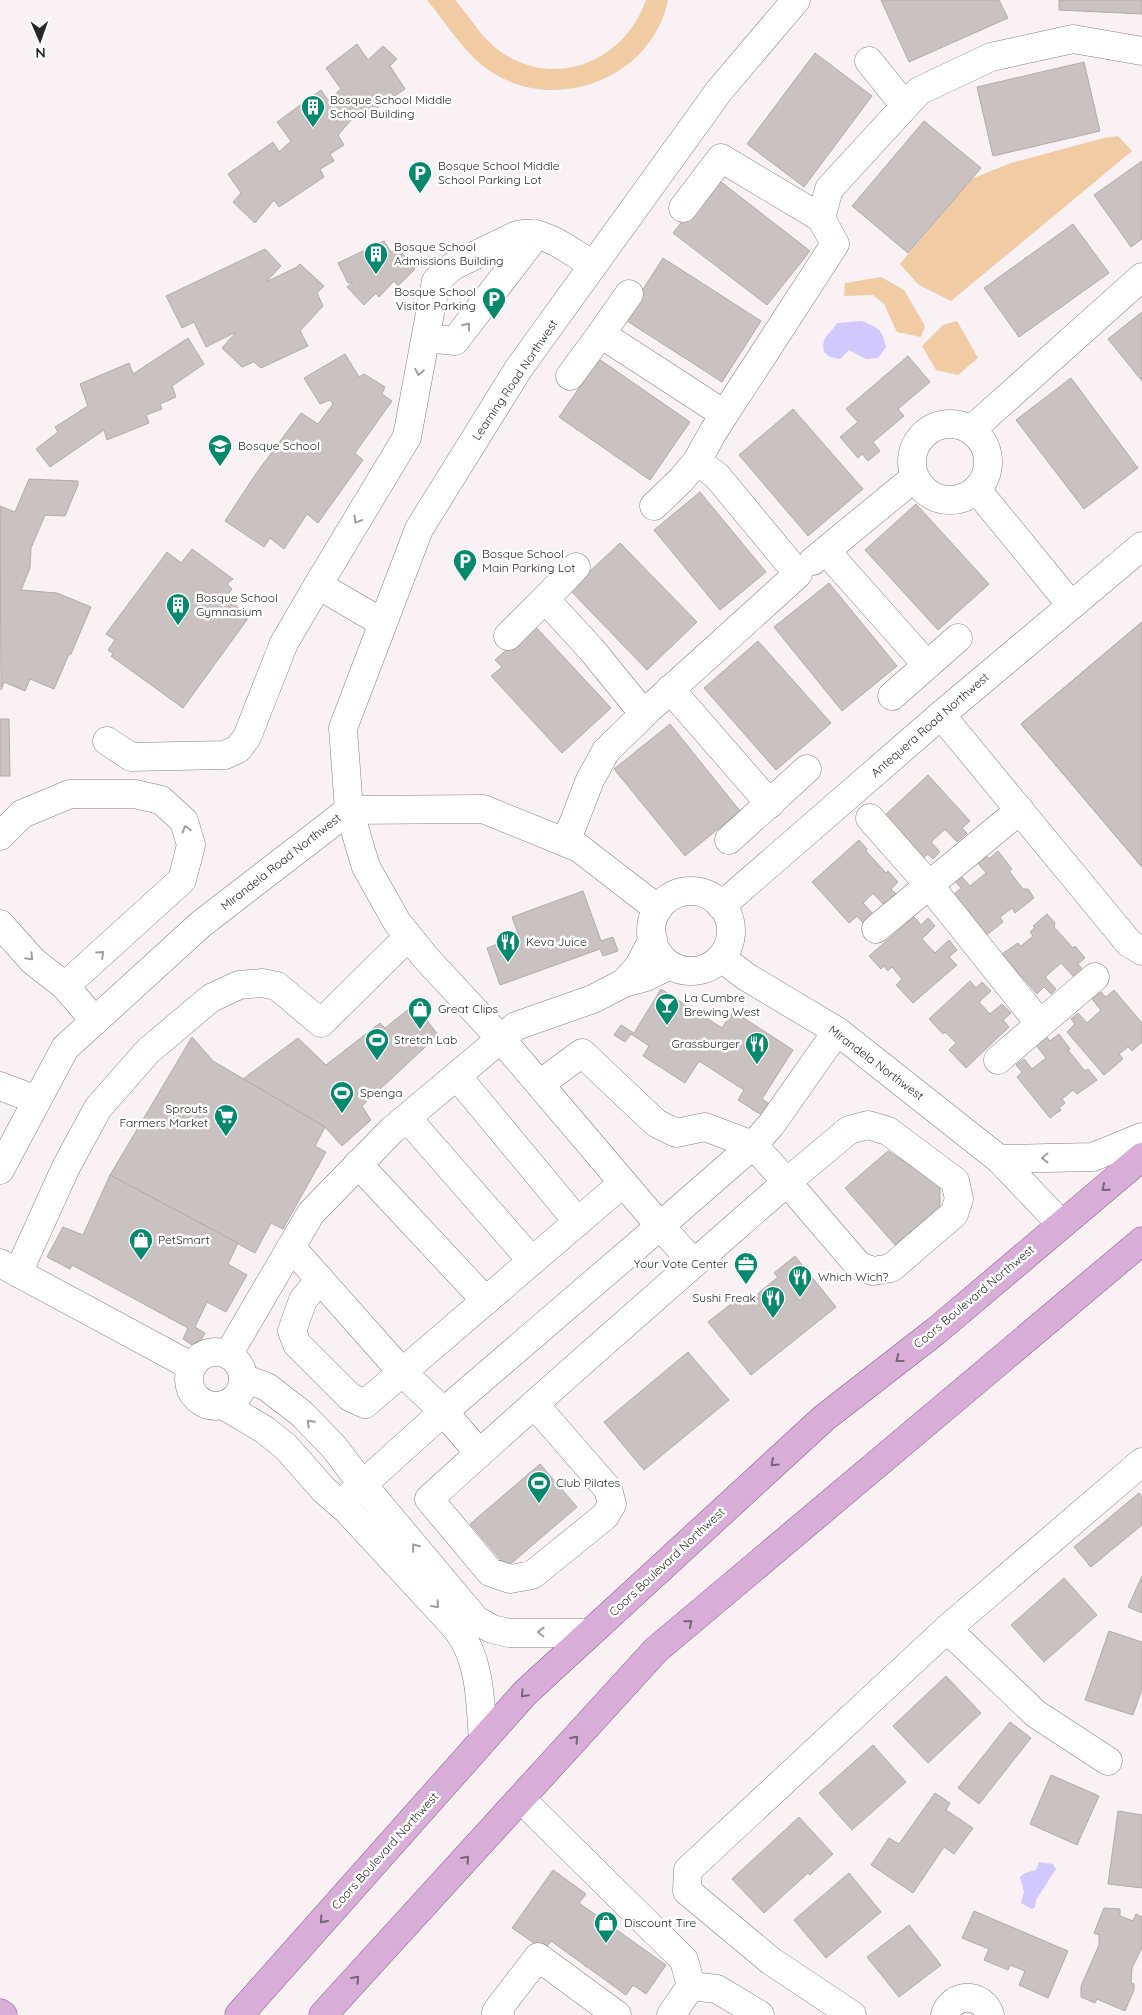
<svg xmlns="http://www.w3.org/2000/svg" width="1142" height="2015" viewBox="0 0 1142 2015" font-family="Quicksand,sans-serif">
<rect width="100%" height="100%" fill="#f9f1f3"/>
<!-- green -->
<g fill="#f0cba3">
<path d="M427,0H455C470,17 482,39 501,52C556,90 625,61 646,0H668C652,80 552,116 487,69C464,52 445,22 427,0Z"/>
<polygon points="1118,136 1132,151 951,301 919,285 900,264 971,179 1011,163 1104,138"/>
<polygon points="881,277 904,290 925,326 921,337 897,332 884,304 873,295 844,296 845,283"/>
<polygon points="957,321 978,358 958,375 936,370 922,346 943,325"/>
</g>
<!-- water -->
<g fill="#d1c8fe">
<path d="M862,321C879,328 882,329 886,347L878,358L866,359L849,350L840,359L830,357L824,352C821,336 829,336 837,323Z"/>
<polygon points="1039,1862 1053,1864 1056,1869 1036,1900 1035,1907 1032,1909 1021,1903 1024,1892 1020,1877 1025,1873 1036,1870"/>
</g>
<!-- building -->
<g fill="#c9c2c1" stroke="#b1aba9">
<polygon points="881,0 999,0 1008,18 909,62"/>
<polygon points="1059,0 1142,0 1142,14 1059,10"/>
<polygon points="357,44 368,60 383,46 397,59 390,66 405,89 365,116 360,110 338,135 344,145 330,154 334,161 320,169 324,177 279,207 274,200 255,223 233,202 241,193 228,174 273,142 279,152 291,141 277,122 321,90 328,100 341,89 326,68"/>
<polygon points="815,53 872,96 804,187 747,144"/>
<polygon points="1084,62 1100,131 993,156 977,87"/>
<polygon points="924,121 981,168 908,253 852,206"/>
<polygon points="1142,161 1142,239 1131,247 1094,195"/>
<polygon points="716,178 810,251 767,305 673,233"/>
<polygon points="1073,224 1109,273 1019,337 984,288"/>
<polygon points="384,241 391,252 397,247 415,269 398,286 394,281 379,297 376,293 364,305 347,287 353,282 348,283 338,263"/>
<polygon points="265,249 281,266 266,282 297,267 300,264 324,286 317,293 323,306 300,331 308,346 261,368 254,362 242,367 222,348 236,332 206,347 194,322 182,328 166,296"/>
<polygon points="663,258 761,321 722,382 624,319"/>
<polygon points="1142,312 1142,381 1108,339"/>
<polygon points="188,338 204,364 172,386 176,397 160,404 162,409 146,415 149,423 107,440 104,430 50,467 36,449 58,432 55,427 88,406 80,384 129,363 133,374"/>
<polygon points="345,354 359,377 364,374 385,387 382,394 392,401 355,453 363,460 318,523 307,514 284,549 270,538 264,547 225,521 255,475 301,413 318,424 333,404 330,400 320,404 304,378"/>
<polygon points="908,356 930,382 898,409 904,416 873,442 880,451 868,461 862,454 858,458 840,437 858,422 846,409"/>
<polygon points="599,359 690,422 650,480 559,417"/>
<polygon points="1071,378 1138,468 1084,509 1016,420"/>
<polygon points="793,409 863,489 808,536 739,455"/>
<polygon points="29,479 78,481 78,485 65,516 45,515 31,548 30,568 21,590 57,593 91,607 71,654 69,654 54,689 30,679 25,691 4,682 1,690 0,506 15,512"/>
<polygon points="700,492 766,572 720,610 654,530"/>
<polygon points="916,504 989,584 938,630 865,550"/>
<polygon points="620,543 697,622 647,670 570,590"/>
<polygon points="192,549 233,579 227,584 232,589 226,597 249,617 183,708 111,656 113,654 108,650 115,640 106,634 167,552 181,563"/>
<polygon points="829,583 897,666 842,711 774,627"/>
<polygon points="1142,622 1142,712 1105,742 1142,786 1142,867 1021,724"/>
<polygon points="1142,622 1142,867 1021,724"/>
<polygon points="534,625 611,708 562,753 491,676 502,667 495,660"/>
<polygon points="758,641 831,723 776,770 704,688"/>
<polygon points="0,719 9,719 10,776 0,776"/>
<polygon points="670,724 740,811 685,856 614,769"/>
<polygon points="928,775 970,821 962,828 967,833 957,842 945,829 931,842 940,852 933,859 928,854 920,861 881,819"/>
<polygon points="859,840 867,849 866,851 886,873 888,871 898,882 891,889 896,894 884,905 873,893 863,903 873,914 863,923 857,916 849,923 812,882"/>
<polygon points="998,851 1012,869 1009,871 1023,889 1028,889 1034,898 1015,913 1012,908 1000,917 1003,922 984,937 952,896 961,888 955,881 961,876 970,886 986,873 976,861 985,854 989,859"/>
<polygon points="583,891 601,941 613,937 618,951 603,956 600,949 500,985 487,948 519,936 512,917"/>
<polygon points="1047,914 1055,923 1054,927 1073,948 1075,946 1085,958 1078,964 1083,970 1074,977 1061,963 1045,977 1056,989 1051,994 1044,987 1037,994 1002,954 1018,943 1021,946 1033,936 1030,932 1035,927 1033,926"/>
<polygon points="914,917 921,925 928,918 935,926 922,939 935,953 949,940 957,950 949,957 957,965 913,1003 896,985 902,979 892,967 888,971 884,966 881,969 869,956"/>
<polygon points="970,981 976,988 982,982 991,991 979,1002 990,1014 1002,1004 1011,1013 1003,1020 1009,1027 966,1068 949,1050 956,1043 945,1032 943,1034 929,1019"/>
<polygon points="661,989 722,1028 733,1011 793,1050 762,1099 771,1105 763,1116 738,1100 744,1090 699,1061 685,1083 643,1056 649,1046 631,1034 625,1042 614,1035 621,1025 634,1033"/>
<polygon points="1114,990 1142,1023 1142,1042 1132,1051 1128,1047 1119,1054 1123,1059 1104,1075 1067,1032 1075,1024 1071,1019 1078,1013 1087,1023 1101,1010 1092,999 1101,992 1106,997"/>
<polygon points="415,1004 438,1035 362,1106 371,1120 342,1146 325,1127 243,1079 298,1038 326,1065 380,1023 385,1028"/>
<polygon points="1059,1034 1070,1049 1068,1050 1085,1071 1088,1069 1097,1080 1077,1094 1073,1090 1062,1099 1065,1103 1059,1108 1061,1110 1050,1118 1017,1077 1022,1072 1016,1065 1024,1059 1032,1069 1046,1058 1035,1044 1045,1035 1050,1041"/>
<polygon points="192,1037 213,1061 325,1127 315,1146 326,1152 283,1229 271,1223 255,1253 110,1175"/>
<polygon points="888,1151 940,1185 940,1206 895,1245 845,1188"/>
<polygon points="110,1175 238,1243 228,1264 247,1275 226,1312 207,1302 195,1327 205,1333 197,1348 183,1339 188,1328 72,1265 70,1269 47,1257 63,1227 83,1235"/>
<polygon points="795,1256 836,1307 751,1375 708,1322 736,1300 742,1307 778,1277 774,1273"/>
<polygon points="688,1352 729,1400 644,1470 604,1422"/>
<polygon points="540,1464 577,1507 507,1567 470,1524"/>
<polygon points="1139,1493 1142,1497 1142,1525 1091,1567 1074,1547"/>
<polygon points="1142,1576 1142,1613 1128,1607"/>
<polygon points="1064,1578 1097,1615 1044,1662 1011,1625"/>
<polygon points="1109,1631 1142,1642 1142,1689 1133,1715 1085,1700"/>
<polygon points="946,1676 981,1713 928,1763 893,1726"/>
<polygon points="1010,1722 1031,1738 979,1804 958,1788"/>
<polygon points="873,1745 906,1782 852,1830 819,1793"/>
<polygon points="1051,1775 1099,1796 1077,1845 1030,1824"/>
<polygon points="935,1793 950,1803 946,1810 973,1828 954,1854 944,1847 913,1893 871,1865 889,1838 899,1844"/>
<polygon points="1118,1811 1142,1815 1142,1888 1108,1884"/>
<polygon points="799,1817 833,1854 810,1875 808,1873 764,1913 732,1879"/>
<polygon points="553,1870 586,1894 579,1903 666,1965 646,1994 633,1985 626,1995 551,1941 544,1950 512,1928"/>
<polygon points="849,1873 881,1912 826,1958 794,1920"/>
<polygon points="1104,1908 1120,1909 1120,1916 1133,1921 1136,1914 1142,1917 1142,1948 1132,1968 1131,1983 1134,1984 1134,1990 1125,2011 1097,1999 1095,2003 1081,1997 1081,1986 1099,1945 1099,1935 1094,1933"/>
<polygon points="974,1911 1068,1951 1048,1998 1019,1985 1025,1971 1010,1965 1008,1970 984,1960 989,1949 962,1938"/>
<polygon points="909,1925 941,1965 899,1997 867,1957"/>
</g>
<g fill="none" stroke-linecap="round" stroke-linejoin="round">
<!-- minor casing -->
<g stroke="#857f80" stroke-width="29">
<g id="minor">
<polyline points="796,0 719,91 519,368 419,529 343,728 349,810 366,867 397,922 425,957 501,1039 660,1226 753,1145 771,1125 837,1031"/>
<polyline points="869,61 905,106"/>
<polyline points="683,208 721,158 821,218"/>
<polyline points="629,294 601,334 724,414"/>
<polyline points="426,338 455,341 537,234"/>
<polyline points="570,376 601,334"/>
<circle cx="950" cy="462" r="38"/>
<polyline points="971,430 1142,277"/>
<polyline points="977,490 1071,605"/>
<polyline points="654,506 681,480 697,461"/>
<polyline points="826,551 927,665"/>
<polyline points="813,561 914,478"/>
<polyline points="576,567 545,599 591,649 644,714"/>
<path d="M383,623L318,585L407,437L436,281L453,266L517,235C544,228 571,252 593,265"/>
<polyline points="508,636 545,599"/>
<polyline points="670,689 770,804"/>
<polyline points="892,696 958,638"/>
<polyline points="941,715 1129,943 1142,951"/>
<polyline points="107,741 131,757 225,755 238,749 247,737 284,643 318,585"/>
<polyline points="870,818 929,885 1040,1024 1095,977"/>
<polyline points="0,836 22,814 70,794 135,794 161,800 184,821 191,845 182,880 65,986"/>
<polyline points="729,840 807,769"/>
<polyline points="566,842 590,780 606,751 649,709 798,574 717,476 697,461 713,432 835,244 821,218 829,189 919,91 991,57 1073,39 1142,51"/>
<circle cx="691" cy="931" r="40"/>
<polyline points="721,906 941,715 1142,546"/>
<polyline points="0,924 33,961 65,986 95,1021"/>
<polyline points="876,929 1020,810"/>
<polyline points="653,939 639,966 624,983 646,977 670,965"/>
<polyline points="722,958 745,976 837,1031 999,1159 1061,1224"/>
<polyline points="998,1060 1040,1024"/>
<polyline points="457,1076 578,1222"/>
<polyline points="0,1086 37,1100"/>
<polyline points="407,1118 532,1261"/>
<polyline points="999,1159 1093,1157 1142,1137"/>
<polyline points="358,1164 486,1301"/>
<polyline points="0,1170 65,1048 201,924 349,810 483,809 579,848 658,909"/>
<polyline points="291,1247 402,1372 444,1412 479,1453"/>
<polyline points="0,1263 191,1366"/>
<polyline points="18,1273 66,1167 98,1108 148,1051 211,998 239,985 262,983 277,986 321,1023 408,937"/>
<polyline points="320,1279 303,1300 292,1331 297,1344 350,1397 365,1404 623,1183"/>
<circle cx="216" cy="1379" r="27"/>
<polyline points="228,1355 311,1213 392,1130 516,1026 593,999 624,983"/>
<polyline points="243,1378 267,1387 302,1414 333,1446 363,1485 476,1620 492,1629 509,1633 589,1633"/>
<path d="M223,1405L265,1430L286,1447L324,1490L347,1510L457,1629C481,1661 480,1701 483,1740"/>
<path d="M535,1405L608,1489L612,1504L605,1516L532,1575L510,1579L490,1572L429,1499C546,1392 667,1287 787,1182L859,1266L873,1271L891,1268L954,1214L959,1199L955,1181L888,1131L868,1125L849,1130L787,1182L753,1145L705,1127L676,1133L656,1123L582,1053L540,1084"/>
<polyline points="341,1504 433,1421 660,1226 694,1263"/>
<polyline points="947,1629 1036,1714 1108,1761"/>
<polyline points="521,1799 684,1960 691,1986 671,2015"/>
<polyline points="691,1986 717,1989 760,2015"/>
<polyline points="500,2015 496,2012 538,1957 617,2015"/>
<polyline points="852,2015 771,1961 687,1891 688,1870 947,1629 1142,1462"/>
<path d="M945,2015C952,1992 983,1992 990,2015"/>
</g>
</g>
<!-- major casing -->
<g stroke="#8a5c89" stroke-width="29">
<g id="major">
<polyline points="0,2013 3,2015"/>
<polyline points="239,2015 525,1693 824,1418 936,1331 1142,1157"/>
<polyline points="323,2015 656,1650 1142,1241"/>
</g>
</g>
<!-- minor -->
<use href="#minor" stroke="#fff" stroke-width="28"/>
<!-- major -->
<use href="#major" stroke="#d8aed8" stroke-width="28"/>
</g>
<!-- one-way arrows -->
<defs><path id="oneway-chevron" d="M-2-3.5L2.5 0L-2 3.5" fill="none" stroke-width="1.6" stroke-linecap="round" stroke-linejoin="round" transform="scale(1.25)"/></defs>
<g stroke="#9f9e9e">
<use href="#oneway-chevron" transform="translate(467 326) rotate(-52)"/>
<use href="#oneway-chevron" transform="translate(419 372) rotate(101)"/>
<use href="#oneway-chevron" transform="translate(357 520) rotate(121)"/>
<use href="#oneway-chevron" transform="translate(186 829) rotate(-106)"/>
<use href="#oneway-chevron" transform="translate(101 954) rotate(-42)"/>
<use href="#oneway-chevron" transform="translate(30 957) rotate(46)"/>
<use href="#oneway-chevron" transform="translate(1045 1158) rotate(179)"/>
<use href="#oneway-chevron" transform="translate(310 1423) rotate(-135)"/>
<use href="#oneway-chevron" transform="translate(415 1547) rotate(-129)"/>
<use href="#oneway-chevron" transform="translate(436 1605) rotate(48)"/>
<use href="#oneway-chevron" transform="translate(541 1632) rotate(-179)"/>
</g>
<g stroke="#786477">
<use href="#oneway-chevron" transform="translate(1105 1188) rotate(140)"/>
<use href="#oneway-chevron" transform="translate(899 1359) rotate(142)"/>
<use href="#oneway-chevron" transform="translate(774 1463) rotate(137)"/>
<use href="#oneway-chevron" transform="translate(689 1623) rotate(-40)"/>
<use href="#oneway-chevron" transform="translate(524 1694) rotate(134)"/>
<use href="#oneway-chevron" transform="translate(575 1739) rotate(-48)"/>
<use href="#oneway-chevron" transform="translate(466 1859) rotate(-48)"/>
<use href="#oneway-chevron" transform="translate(323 1920) rotate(132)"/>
<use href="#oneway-chevron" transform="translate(356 1979) rotate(-48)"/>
</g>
<!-- icons -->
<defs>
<g id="building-pin" transform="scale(1.25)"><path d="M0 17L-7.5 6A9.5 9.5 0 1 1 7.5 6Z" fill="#06896d" stroke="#fff"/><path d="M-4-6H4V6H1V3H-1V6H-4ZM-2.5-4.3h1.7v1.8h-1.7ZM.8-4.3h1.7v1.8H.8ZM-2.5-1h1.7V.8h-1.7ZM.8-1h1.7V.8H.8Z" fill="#fff"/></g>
<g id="parking-pin" transform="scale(1.25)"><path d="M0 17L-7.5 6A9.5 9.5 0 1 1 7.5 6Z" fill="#06896d" stroke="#fff"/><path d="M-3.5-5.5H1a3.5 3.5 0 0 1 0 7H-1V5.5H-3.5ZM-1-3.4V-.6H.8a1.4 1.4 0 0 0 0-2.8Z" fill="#fff"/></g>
<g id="school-pin" transform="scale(1.25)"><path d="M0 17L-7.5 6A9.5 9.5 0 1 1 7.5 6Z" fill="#06896d" stroke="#fff"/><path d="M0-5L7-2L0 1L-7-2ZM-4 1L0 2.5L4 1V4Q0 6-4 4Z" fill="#fff"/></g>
<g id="restaurant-pin" transform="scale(1.25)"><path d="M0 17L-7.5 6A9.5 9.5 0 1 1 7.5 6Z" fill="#06896d" stroke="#fff"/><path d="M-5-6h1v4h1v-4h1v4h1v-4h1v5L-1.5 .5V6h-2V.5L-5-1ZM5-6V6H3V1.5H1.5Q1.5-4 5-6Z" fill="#fff"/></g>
<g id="bar-pin" transform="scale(1.25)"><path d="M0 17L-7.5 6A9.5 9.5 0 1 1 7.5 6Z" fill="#06896d" stroke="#fff"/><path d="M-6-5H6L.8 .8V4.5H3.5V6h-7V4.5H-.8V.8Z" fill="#fff"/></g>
<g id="shop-pin" transform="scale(1.25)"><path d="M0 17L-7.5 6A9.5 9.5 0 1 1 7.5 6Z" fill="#06896d" stroke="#fff"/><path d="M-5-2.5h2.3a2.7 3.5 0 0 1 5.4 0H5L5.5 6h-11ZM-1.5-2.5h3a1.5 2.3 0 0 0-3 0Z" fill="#fff"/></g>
<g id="stadium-pin" transform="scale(1.25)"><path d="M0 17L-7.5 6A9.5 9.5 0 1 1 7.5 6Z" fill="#06896d" stroke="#fff"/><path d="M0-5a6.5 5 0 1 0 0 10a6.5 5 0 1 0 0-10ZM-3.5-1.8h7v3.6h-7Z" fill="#fff"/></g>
<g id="supermarket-pin" transform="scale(1.25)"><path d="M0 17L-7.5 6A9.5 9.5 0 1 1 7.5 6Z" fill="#06896d" stroke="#fff"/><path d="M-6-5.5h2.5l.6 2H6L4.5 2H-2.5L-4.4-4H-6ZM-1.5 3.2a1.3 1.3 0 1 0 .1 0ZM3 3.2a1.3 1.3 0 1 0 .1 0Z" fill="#fff"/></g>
<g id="office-pin" transform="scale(1.25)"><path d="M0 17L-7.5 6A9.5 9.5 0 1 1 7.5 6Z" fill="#06896d" stroke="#fff"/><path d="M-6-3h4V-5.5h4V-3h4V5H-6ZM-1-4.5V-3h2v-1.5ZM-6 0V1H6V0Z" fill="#fff"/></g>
</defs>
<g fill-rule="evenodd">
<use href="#building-pin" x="313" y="107"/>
<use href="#parking-pin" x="420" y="173"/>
<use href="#building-pin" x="376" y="254"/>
<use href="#parking-pin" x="494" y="299"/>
<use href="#school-pin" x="220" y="446"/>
<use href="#parking-pin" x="465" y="561"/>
<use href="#building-pin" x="178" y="605"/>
<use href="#restaurant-pin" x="508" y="942"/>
<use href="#bar-pin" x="667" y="1005"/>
<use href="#shop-pin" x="420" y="1009"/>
<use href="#stadium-pin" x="377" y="1040"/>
<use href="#restaurant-pin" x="757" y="1044"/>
<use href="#stadium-pin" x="342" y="1093"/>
<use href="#supermarket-pin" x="226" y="1116"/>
<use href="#shop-pin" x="141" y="1240"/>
<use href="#office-pin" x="746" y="1264"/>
<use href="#restaurant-pin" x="800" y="1277"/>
<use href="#restaurant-pin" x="773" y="1298"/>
<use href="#stadium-pin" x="539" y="1483"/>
<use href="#shop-pin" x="606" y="1923"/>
</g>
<g text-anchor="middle" stroke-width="5" stroke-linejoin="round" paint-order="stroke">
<!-- poi labels -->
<g font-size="12" fill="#292727" stroke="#fff" text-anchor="start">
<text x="330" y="104">Bosque School Middle<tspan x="330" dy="14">School Building</tspan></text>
<text x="438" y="170">Bosque School Middle<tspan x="438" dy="14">School Parking Lot</tspan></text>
<text x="394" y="251">Bosque School<tspan x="394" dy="14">Admissions Building</tspan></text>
<text x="476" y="296" text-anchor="end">Bosque School<tspan x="476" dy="14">Visitor Parking</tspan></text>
<text x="238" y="450">Bosque School</text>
<text x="482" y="558">Bosque School<tspan x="482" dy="14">Main Parking Lot</tspan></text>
<text x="196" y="602">Bosque School<tspan x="196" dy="14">Gymnasium</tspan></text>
<text x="526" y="946">Keva Juice</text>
<text x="684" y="1002">La Cumbre<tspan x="684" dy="14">Brewing West</tspan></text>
<text x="438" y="1013">Great Clips</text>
<text x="394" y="1044">Stretch Lab</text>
<text x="740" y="1048" text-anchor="end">Grassburger</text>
<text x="360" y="1097">Spenga</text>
<text x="208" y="1113" text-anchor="end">Sprouts<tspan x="208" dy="14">Farmers Market</tspan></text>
<text x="158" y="1244">PetSmart</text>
<text x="728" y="1268" text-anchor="end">Your Vote Center</text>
<text x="818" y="1281">Which Wich?</text>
<text x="756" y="1302" text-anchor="end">Sushi Freak</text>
<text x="556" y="1487">Club Pilates</text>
<text x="624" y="1927">Discount Tire</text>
</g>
<!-- street labels -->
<g font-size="12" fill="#292727" stroke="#fff">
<text transform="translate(515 380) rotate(-56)" y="4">Learning Road Northwest</text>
<text transform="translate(930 725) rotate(-41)" y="4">Antequera Road Northwest</text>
<text transform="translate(281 862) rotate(-38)" y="4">Mirandela Road Northwest</text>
<text transform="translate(876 1063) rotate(37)" y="4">Mirandela Northwest</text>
<text transform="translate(974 1297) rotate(-40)" y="4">Coors Boulevard Northwest</text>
<text transform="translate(667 1562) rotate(-43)" y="4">Coors Boulevard Northwest</text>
<text transform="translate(385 1851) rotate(-48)" y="4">Coors Boulevard Northwest</text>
</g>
</g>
<!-- north arrow -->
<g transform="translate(40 40) rotate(178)" stroke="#ffffff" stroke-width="4" paint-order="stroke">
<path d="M0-4L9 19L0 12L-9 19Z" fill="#292727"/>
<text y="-8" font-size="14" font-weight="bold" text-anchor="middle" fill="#292727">N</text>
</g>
</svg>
